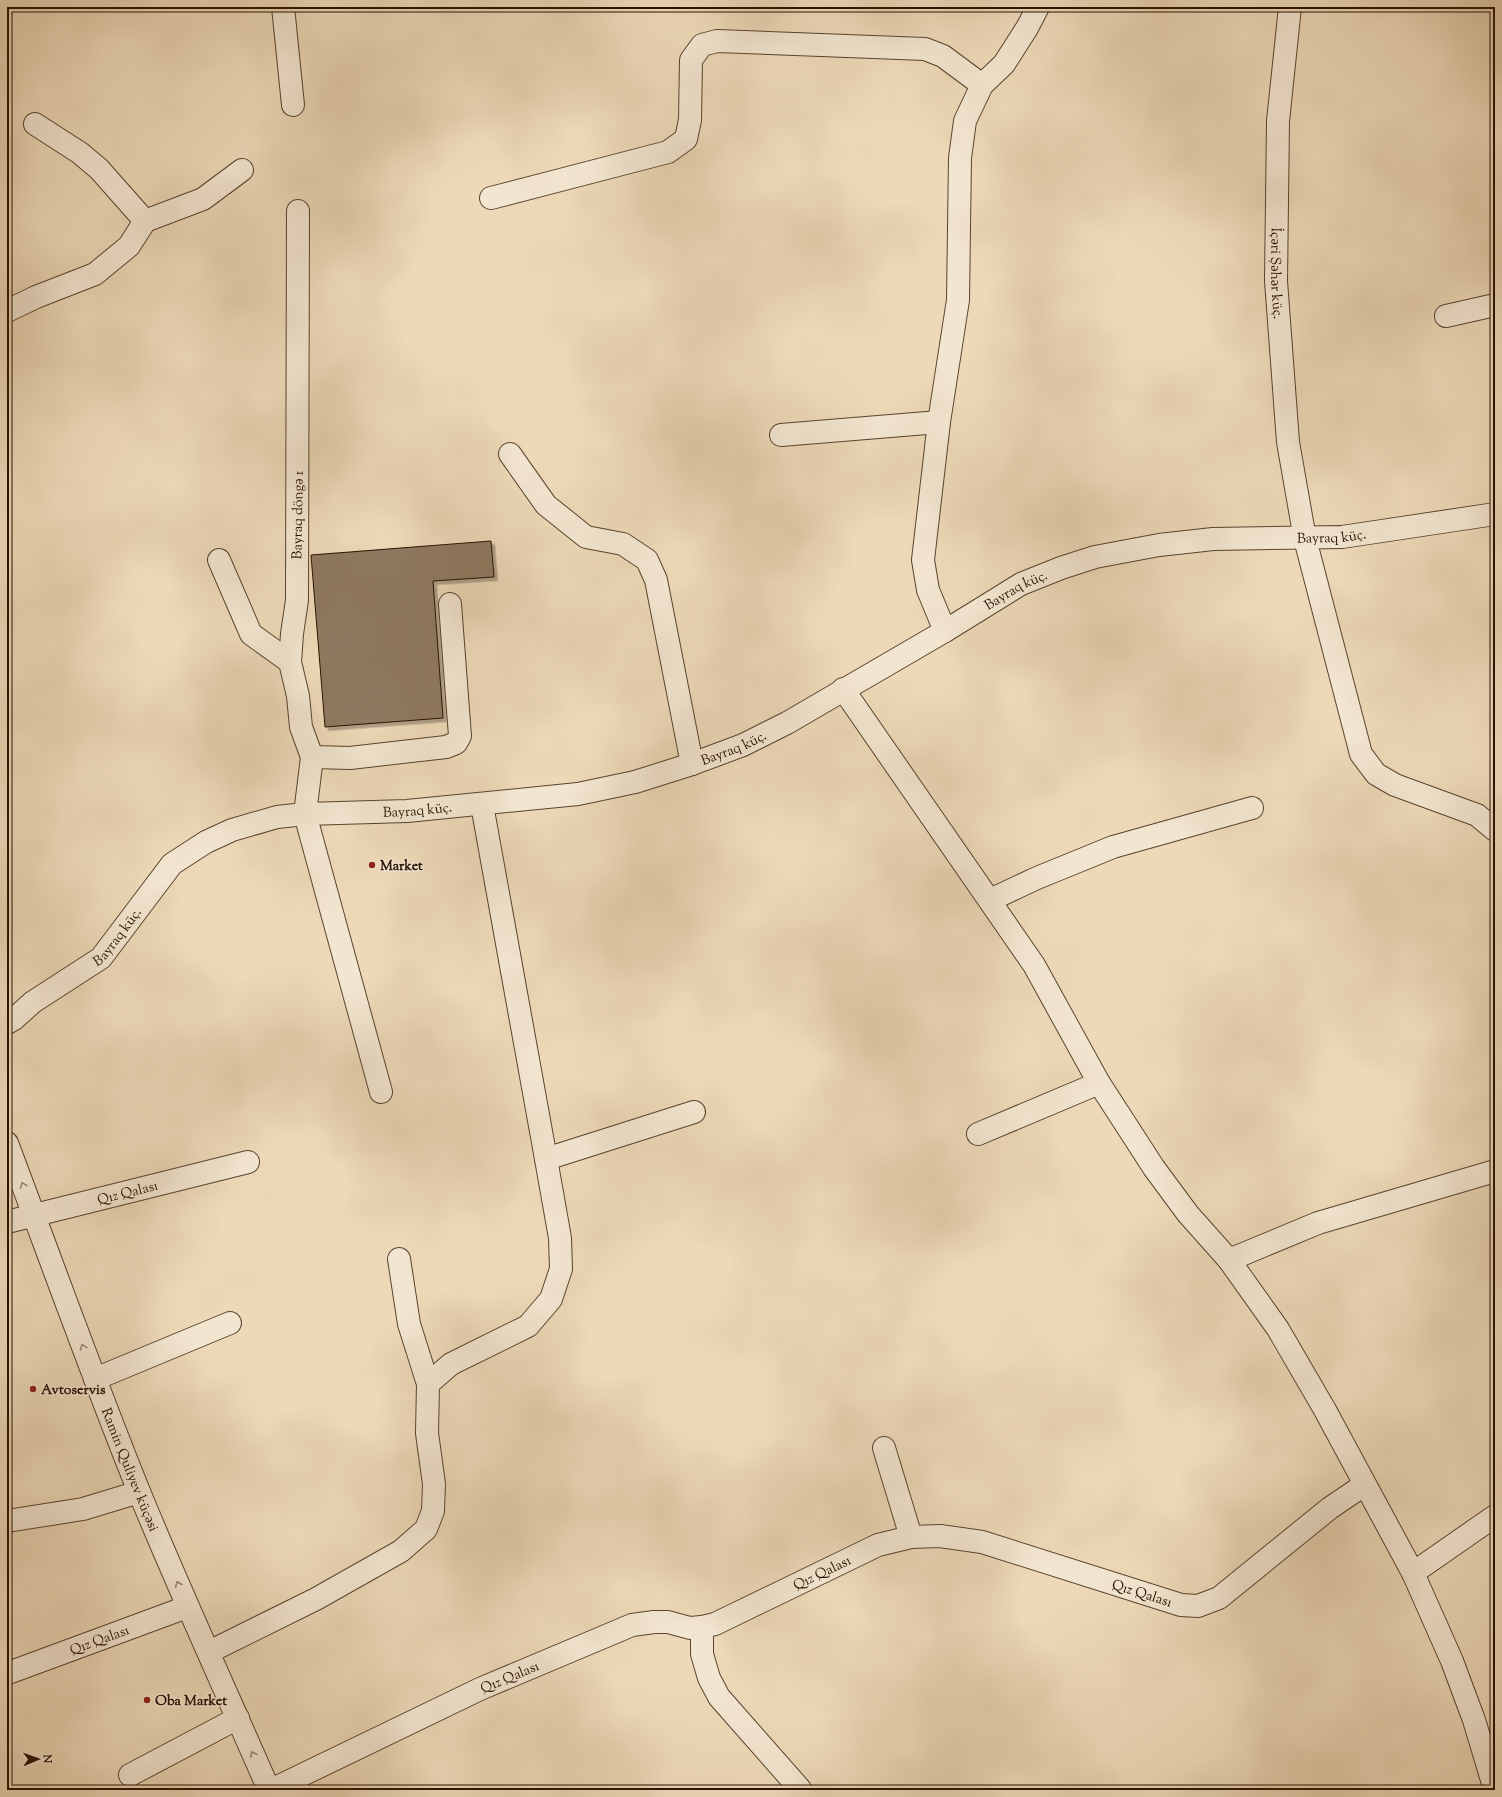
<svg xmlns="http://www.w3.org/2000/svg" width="1502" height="1797" viewBox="0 0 1502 1797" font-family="'Sorts Mill Goudy',serif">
<defs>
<filter id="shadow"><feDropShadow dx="3.5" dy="3.5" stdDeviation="0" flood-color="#0004"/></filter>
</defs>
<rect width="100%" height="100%" fill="#edd9b8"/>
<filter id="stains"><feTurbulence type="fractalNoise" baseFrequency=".005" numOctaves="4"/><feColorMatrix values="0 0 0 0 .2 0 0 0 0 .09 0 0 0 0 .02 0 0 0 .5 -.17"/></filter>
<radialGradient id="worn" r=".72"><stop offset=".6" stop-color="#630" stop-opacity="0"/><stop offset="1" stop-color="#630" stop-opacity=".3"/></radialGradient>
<!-- building -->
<polygon fill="#8e7960" stroke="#271100" filter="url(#shadow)" points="491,541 494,577 433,581 443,718 325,727 311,555"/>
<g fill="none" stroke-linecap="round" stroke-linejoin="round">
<!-- minor casing -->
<g stroke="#58432e" stroke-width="24">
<g id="minor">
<polyline points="283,7 293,105"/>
<path id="s1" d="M1290,7L1278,121L1276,281L1288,442L1305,539L1361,754L1376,774L1395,785L1477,815L1495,830"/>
<polyline points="35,124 80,153 99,169 145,221"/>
<polyline points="491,198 668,152 686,139 690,120 691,60 702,45 717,41 925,49 943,56 982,85"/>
<polyline points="298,211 297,600 292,634 290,662 298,696 301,727 312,757 305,814 381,1092"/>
<polyline points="7,311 36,297 95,274 129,246 145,221 203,199 242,170"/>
<polyline points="1446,316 1495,305"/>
<polyline points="781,435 939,422"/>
<polyline points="510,454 546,505 586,537 623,544 647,560 656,580 692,764"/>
<polyline points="219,560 251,634 290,662"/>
<polyline points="945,631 928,590 923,560 939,422 958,300 960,158 965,121 982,85 1004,64 1027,28 1038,7"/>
<polyline points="843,689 1034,965 1099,1083 1154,1168 1188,1214 1229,1260 1278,1329 1325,1410 1413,1573 1452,1661 1474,1720 1495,1790"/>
<polyline points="312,757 350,758 446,747 456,743 460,736 450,604"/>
<polyline points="990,900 1037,878 1113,847 1252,808"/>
<path id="s2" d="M7,1023L14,1019L33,1002L101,958L172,864L206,842L232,830L277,817L305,814L407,811L578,794L635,782L692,764L743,745L787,723L945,631L1021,584L1061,568L1095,557L1159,545L1213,539L1342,537L1495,514"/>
<polyline points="978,1134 1099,1083"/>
<path id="s3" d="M7,1143C51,1260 93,1378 140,1494C181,1594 226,1691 269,1790"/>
<polyline points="546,1159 694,1112"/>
<path id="s4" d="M7,1222L248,1162"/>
<polyline points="399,1259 409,1324 428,1384"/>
<polyline points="1229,1260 1318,1223 1495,1171"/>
<polyline points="95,1379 230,1323"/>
<polyline points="884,1448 911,1537"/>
<polyline points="7,1521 83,1509 139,1492"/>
<polyline points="1413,1573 1495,1516"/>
<polyline points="702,1627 702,1654 709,1678 719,1697 800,1789"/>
<polyline points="209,1652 316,1599 401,1551 426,1529 433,1511 434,1484 427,1433 428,1384 451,1364 528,1326 551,1299 561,1269 560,1238 546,1159 482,805"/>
<path id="s5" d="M11,1672L187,1607"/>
<polyline points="130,1775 238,1718"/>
<path id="s6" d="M271,1790L480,1689L632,1625L654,1622H668L690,1628L702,1627L715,1624L878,1545L911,1537L940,1536L982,1542L1181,1605L1198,1606L1219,1598L1330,1508L1364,1485"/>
</g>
</g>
<!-- minor -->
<use href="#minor" stroke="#f3e6d1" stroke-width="22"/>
</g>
<!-- one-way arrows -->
<defs><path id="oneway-chevron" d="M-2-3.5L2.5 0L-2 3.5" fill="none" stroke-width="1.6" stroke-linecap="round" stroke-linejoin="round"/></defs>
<g stroke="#978673">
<use href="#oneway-chevron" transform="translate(23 1185) rotate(-111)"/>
<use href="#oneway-chevron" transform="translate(83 1347) rotate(-110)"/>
<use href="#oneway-chevron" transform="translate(178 1584) rotate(-113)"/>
<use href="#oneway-chevron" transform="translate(253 1754) rotate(-113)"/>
</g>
<!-- markers -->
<g fill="#8f2418" stroke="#f3e6d1" stroke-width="1.5">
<circle cx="372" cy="865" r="4"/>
<circle cx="33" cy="1389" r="4"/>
<circle cx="147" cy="1700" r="4"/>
</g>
<g text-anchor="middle" stroke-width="3" stroke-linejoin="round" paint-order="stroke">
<!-- street labels -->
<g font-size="14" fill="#271100" stroke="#f3e6d1">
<text dy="5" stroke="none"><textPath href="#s1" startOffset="267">İçəri Şəhər küç.</textPath></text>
<text transform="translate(297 515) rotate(-89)" y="5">Bayraq döngə 1</text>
<text dy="5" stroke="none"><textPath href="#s2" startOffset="1461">Bayraq küç.</textPath></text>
<text dy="5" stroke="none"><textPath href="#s2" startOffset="1137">Bayraq küç.</textPath></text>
<text dy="5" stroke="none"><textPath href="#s2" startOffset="813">Bayraq küç.</textPath></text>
<text dy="5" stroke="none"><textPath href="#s2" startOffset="489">Bayraq küç.</textPath></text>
<text dy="5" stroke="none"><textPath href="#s2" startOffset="141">Bayraq küç.</textPath></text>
<text dy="5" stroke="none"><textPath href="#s4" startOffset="124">Qız Qalası</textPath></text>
<text dy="5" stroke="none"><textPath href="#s3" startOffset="349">Ramin Quliyev küçəsi</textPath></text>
<text dy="5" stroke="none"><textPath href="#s6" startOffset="600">Qız Qalası</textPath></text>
<text dy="5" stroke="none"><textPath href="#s6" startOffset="936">Qız Qalası</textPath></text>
<text dy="5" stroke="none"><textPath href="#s5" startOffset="94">Qız Qalası</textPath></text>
<text dy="5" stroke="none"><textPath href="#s6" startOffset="264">Qız Qalası</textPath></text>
</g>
<!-- poi labels -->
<g font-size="14" font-weight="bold" fill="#271100" stroke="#f3e6d1" text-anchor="start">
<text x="380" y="870">Market</text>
<text x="41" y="1394">Avtoservis</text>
<text x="155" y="1705">Oba Market</text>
</g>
</g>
<!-- margin -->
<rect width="1502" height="1797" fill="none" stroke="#edd9b8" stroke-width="24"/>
<rect x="8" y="8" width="1486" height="1781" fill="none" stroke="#271100" stroke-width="2"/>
<rect x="12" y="12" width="1478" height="1773" fill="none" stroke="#271100"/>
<!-- north arrow -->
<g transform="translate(38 1759) rotate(88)" stroke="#f3e6d1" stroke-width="3" paint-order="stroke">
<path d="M0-3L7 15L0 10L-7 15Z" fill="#271100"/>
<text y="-6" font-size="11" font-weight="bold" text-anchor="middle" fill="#271100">N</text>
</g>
<rect width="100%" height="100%" filter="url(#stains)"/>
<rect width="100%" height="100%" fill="url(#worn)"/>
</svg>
